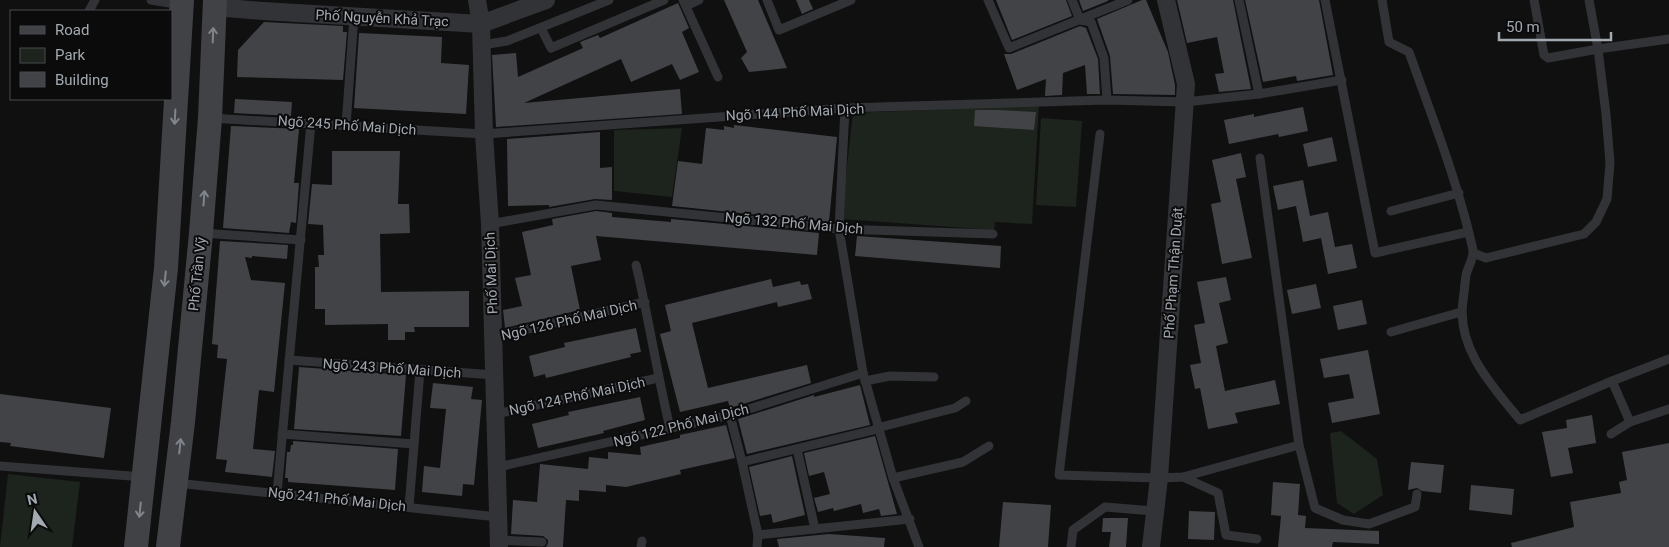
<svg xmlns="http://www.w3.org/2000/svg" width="1669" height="547" viewBox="0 0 1669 547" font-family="Roboto,sans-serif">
<rect width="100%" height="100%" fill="#101011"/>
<!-- green -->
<g fill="#1d231d">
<polygon points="1039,105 1032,224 995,222 994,230 841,219 853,113"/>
<polygon points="1041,118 1082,121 1076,207 1036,205"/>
<polygon points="682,128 672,197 614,191 614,130"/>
<polygon points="1341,431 1377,459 1383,495 1354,514 1337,503 1330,433"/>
<polygon points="8,474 80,482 72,547 0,547"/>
</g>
<!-- building -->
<g fill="#424347">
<polygon points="724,0 758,0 787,68 749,72 741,58 747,52"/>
<polygon points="796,0 809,0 813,9 802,14"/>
<polygon points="996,0 1066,0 1072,16 1012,40"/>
<polygon points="1079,0 1108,0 1108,1 1083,11"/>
<polygon points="1142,0 1146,0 1168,52 1175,85 1175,95 1113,94 1110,56 1097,19"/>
<polygon points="1177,0 1233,0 1251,89 1219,92 1215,74 1224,73 1217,37 1187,43"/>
<polygon points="1245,0 1319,0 1333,75 1297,81 1296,76 1263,82"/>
<polygon points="678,3 689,28 682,32 699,72 680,80 672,64 631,82 621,59 524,103 680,89 682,114 496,127 492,55 516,53 518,77 583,48 580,42 598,35 600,38"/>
<polygon points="264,22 343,26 343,32 347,32 343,80 237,77 238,50"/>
<polygon points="1080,26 1086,28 1098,59 1100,94 1087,94 1085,65 1063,73 1062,95 1045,96 1046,79 1017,90 1004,54 1011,54"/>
<polygon points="359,33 442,37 441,63 469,65 466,114 354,108"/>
<polygon points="235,99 292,102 291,116 234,113"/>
<polygon points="1303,107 1308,131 1279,137 1278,134 1229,144 1224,120 1254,114 1254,117"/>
<polygon points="975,110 998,110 1036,112 1034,130 974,126"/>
<polygon points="734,125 837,137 829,222 672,206 678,161 702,164 706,128 724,130 724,126 734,128"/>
<polygon points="231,126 299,129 294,183 299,183 296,223 291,222 289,233 223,228"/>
<polygon points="600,132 600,168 612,167 612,200 595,199 549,207 549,205 508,206 507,139"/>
<polygon points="1332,137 1337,161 1308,167 1303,144"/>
<polygon points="332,151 400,151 398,204 409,204 410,233 380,234 381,292 469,291 469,327 414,327 415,332 405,332 405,340 388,340 388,324 325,325 325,309 315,309 315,267 319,267 318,255 324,255 323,225 308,224 312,184 332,185"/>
<polygon points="1241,153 1246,177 1236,179 1252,258 1222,264 1211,204 1221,202 1212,160"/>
<polygon points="1303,180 1310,216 1328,212 1335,247 1352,244 1357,268 1328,274 1321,238 1303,242 1296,206 1278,210 1273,186"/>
<polygon points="596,211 612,213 612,217 671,222 671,219 819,233 817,255 596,236 601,260 571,266 580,310 505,328 503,310 522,306 515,278 531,275 522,232 553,225 552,219"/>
<polygon points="857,236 1001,246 1000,268 855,256"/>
<polygon points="220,241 288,245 287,259 252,256 252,258 245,257 251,280 285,283 274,392 259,390 253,449 275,451 272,477 225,472 227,460 216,459 227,359 217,358 218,345 212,344"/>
<polygon points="1226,277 1231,300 1219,303 1228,343 1216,346 1225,391 1275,380 1280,404 1235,413 1238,423 1208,429 1200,388 1195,389 1190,365 1201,363 1194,325 1205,323 1197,282"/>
<polygon points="771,279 773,287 800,281 801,285 808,284 812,299 778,307 777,302 692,323 708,388 807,365 811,383 730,408 728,401 680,412 660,334 671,331 665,305"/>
<polygon points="1316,284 1321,308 1292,314 1287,290"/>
<polygon points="1362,300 1367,324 1338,330 1333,306"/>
<polygon points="636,328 641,352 630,354 631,357 546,378 545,374 534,377 529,356 565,347 564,343"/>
<polygon points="1368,350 1380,414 1332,423 1328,403 1354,398 1349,374 1324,378 1320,359"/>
<polygon points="299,367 406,375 401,436 294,429"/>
<polygon points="433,383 473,387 471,399 482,400 474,485 463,484 462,496 422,492 424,466 440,468 446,409 430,408"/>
<polygon points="860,385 870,425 747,454 738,419 814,395 814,397"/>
<polygon points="0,394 111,408 104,458 10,446 11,443 0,442"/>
<polygon points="640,397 645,420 603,431 604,433 538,448 532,424 569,415 568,412"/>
<polygon points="1592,415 1596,443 1568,448 1573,473 1551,477 1542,432 1567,428 1566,420"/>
<polygon points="726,425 735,458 680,470 681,474 626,487 606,485 606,492 579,490 579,501 566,500 563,547 546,547 548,543 548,540 543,536 511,534 513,500 537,502 540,464 588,469 589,457 608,459 608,452 641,455 640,447 680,438 680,435"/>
<polygon points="875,436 897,514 881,516 879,509 863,513 861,504 834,511 833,508 818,512 814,498 830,494 824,472 809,476 804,453"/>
<polygon points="293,441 398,449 395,490 288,482 288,478 285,478 287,452 290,452 291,445 293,445"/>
<polygon points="1669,443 1669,547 1512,547 1511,543 1574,527 1570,502 1621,493 1619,482 1627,480 1622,452"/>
<polygon points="792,456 805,515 773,523 771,514 760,516 749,467"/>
<polygon points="1411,462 1444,465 1441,493 1422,491 1417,488 1408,490"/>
<polygon points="1273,482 1300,484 1298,515 1306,516 1305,528 1379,531 1379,544 1333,542 1332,547 1278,547 1281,516 1271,515"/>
<polygon points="1471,485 1514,489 1512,515 1469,510"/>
<polygon points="1003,502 1051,505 1048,547 999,547"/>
<polygon points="1189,511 1215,512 1214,540 1188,539"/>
<polygon points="1103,518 1128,518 1126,547 1109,547 1111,532 1102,532"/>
<polygon points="829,534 885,538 884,547 779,547 777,539"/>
</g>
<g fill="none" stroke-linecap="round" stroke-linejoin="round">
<!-- service -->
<g stroke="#323336" stroke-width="9">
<polyline points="151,0 182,5"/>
<polyline points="683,0 718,77"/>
<polyline points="767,0 779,30 851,0"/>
<polyline points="988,0 1009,48 1128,0"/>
<polyline points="1072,0 1080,20 1091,22 1104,58 1107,100"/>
<polyline points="1239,0 1259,94"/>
<polyline points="1325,0 1375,253 1468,232"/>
<path d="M1382,0L1389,42L1409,52C1432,117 1458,182 1473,250C1474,258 1468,267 1466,275C1465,284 1464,293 1463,301C1456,348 1493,387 1520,420L1612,381L1669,359"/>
<polyline points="1534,0 1544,55 1548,58 1598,49 1669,39"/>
<polyline points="686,6 699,0"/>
<polyline points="89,11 95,0"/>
<polyline points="541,28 551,48 664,0"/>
<polyline points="482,45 507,41 609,0"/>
<polyline points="845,108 839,229 863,373 893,478 919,547"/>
<polyline points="210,118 484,134 845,108 1107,100 1185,102 1259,94 1342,80"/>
<polyline points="346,125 354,16"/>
<polyline points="1100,134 1059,475 1159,478 1183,477 1299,445"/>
<polyline points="1260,158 1299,445 1315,508 1343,520 1369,524 1415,507 1417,494"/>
<polyline points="1391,211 1459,193"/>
<polyline points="490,224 596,205 839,229 993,234"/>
<polyline points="201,233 301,240"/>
<polyline points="1473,253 1486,258 1584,234 1596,222 1607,199 1610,163 1606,114 1598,49 1589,0"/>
<path d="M636,265C649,319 657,374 670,428"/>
<polyline points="1391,332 1461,312"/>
<polyline points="493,337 645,302"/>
<polyline points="289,360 495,375"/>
<polyline points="865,381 890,376 934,377"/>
<polyline points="1612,381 1630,422"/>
<polyline points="496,414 658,378"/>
<polyline points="730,415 742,462 758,535 757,547"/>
<polyline points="877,428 955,408 966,401"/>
<polyline points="282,434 414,444"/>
<polyline points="1611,434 1630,422 1669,409"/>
<polyline points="797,449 815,529"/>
<polyline points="742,462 878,429"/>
<polyline points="0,466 144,477"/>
<polyline points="498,467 730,415 863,373"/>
<polyline points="1183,477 1218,493 1226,535 1257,539"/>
<polyline points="893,478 963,462 989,446"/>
<polyline points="176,483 498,517"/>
<polyline points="277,493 311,123"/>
<polyline points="409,507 420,370"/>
<polyline points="758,535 910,519"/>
<polyline points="499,540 542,542"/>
<polyline points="641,547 642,541"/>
<polyline points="1071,547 1073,530 1105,507 1154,511"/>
</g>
<!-- minor -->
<g stroke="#323336" stroke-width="18">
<polyline points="477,0 481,24 484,134 490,224 499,547"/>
<polyline points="214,7 263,11 481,24 546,0"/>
<polyline points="1151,547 1159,478 1186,84 1166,0"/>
</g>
<!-- secondary -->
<g stroke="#404246" stroke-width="24">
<polyline points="136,547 166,268 182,0"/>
<polyline points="168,547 183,422 201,233 210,118 215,0"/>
</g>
</g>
<!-- one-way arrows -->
<defs><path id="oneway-shaft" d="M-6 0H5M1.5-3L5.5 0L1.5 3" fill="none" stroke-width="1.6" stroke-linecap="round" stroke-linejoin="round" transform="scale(1.25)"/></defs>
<g stroke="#80858c">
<use href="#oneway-shaft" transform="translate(213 35) rotate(-88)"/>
<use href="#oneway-shaft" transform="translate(175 117) rotate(93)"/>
<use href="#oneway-shaft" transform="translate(204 198) rotate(-86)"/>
<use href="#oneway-shaft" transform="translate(165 279) rotate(96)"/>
<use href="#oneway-shaft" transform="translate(180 446) rotate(-84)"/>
<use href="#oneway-shaft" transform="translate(140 510) rotate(96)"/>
</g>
<g text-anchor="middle" stroke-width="4" stroke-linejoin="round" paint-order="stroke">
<!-- street labels -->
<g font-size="14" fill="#a3a9b1" stroke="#0b0b0c">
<text transform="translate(382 18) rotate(3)" y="5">Phố Nguyễn Khả Trạc</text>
<text transform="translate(795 112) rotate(-3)" y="5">Ngõ 144 Phố Mai Dịch</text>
<text transform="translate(347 125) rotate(4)" y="5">Ngõ 245 Phố Mai Dịch</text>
<text transform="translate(794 223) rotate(5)" y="5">Ngõ 132 Phố Mai Dịch</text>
<text transform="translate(491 273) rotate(-92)" y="5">Phố Mai Dịch</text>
<text transform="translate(1173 273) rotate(-86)" y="5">Phố Phạm Thận Duật</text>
<text transform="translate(197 274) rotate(-84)" y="5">Phố Trần Vỹ</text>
<text transform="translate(569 320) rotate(-13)" y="5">Ngõ 126 Phố Mai Dịch</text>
<text transform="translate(392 368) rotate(4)" y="5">Ngõ 243 Phố Mai Dịch</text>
<text transform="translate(577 396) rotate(-12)" y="5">Ngõ 124 Phố Mai Dịch</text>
<text transform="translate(681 425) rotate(-14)" y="5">Ngõ 122 Phố Mai Dịch</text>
<text transform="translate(337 499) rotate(6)" y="5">Ngõ 241 Phố Mai Dịch</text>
</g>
</g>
<!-- legend -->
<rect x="10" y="10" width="162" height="90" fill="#0b0b0c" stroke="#484a4e"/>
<rect x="20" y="26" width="25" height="8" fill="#404246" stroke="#484a4e"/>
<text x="55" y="35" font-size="15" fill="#a3a9b1">Road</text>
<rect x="20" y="48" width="25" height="15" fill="#1d231d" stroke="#484a4e"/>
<text x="55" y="60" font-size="15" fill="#a3a9b1">Park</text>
<rect x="20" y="72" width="25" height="15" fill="#424347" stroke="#484a4e"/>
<text x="55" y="85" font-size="15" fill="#a3a9b1">Building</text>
<!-- north arrow -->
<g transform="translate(35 512) rotate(347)" stroke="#0b0b0c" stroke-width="4" paint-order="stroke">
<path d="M0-4L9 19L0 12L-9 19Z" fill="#a3a9b1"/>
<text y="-8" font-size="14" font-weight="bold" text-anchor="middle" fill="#a3a9b1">N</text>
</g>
<!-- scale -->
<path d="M1499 32v8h112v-8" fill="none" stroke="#a3a9b1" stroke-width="2.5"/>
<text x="1506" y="32" font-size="15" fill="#a3a9b1" stroke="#0b0b0c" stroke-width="4" paint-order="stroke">50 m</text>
</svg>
